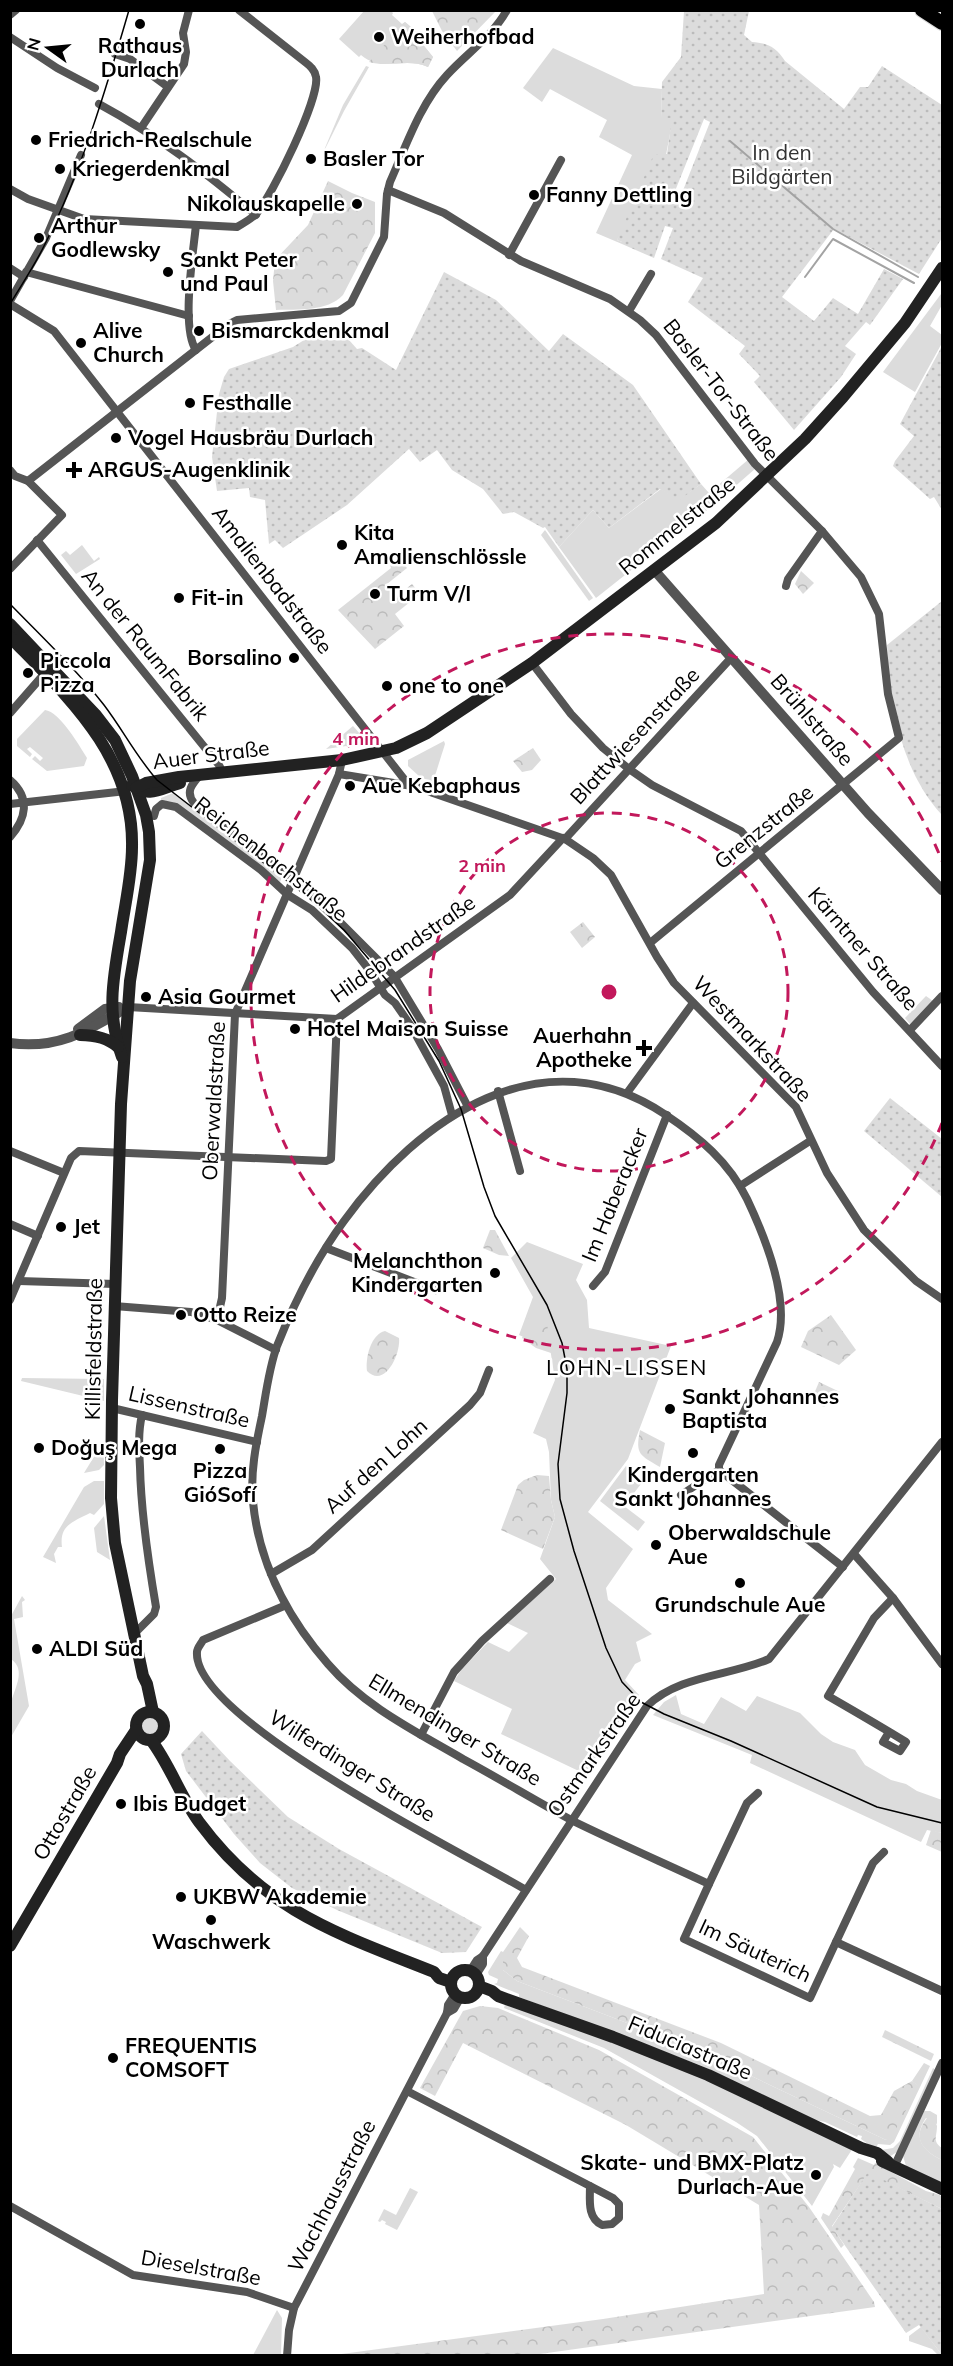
<svg xmlns="http://www.w3.org/2000/svg" width="953" height="2366" viewBox="0 0 953 2366" font-family="Mulish,sans-serif">
<defs>
<pattern id="forest-crowns" width="20" height="18" patternUnits="userSpaceOnUse" patternTransform="scale(1.5)"><rect width="20" height="18" fill="#dcdcdc"/><path d="M2 6a3 3 0 1 1 6 0M12 15a3 3 0 1 1 6 0" fill="none" stroke="#bbb"/></pattern>
<pattern id="garden-dots" width="8" height="8" patternUnits="userSpaceOnUse" patternTransform="scale(1.5)"><rect width="8" height="8" fill="#dcdcdc"/><path d="M2 2h.1M6 6h.1" fill="none" stroke="#bbb" stroke-width="1.8" stroke-linecap="round"/></pattern>
</defs>
<rect width="100%" height="100%" fill="#fff"/>
<!-- grass -->
<g fill="#dcdcdc">
<path d="M364,11H391L393,13L392,15L402,24L405,22L418,33L416,36L433,57L428,67C404,56 382,73 361,55L359,57L339,39Z"/>
<polygon points="553,48 634,86 662,89 661,118 673,118 666,155 617,240 622,242 622,244 596,233 632,155 599,137 607,120 550,89 542,102 523,88"/>
<polygon points="366,66 369,67 344,111 322,155 343,105"/>
<polygon points="941,294 942,305 930,326 942,335 942,343 915,392 883,372"/>
<polygon points="749,459 756,468 716,503 596,598 559,547 593,510 609,528 661,489 678,500 701,484 709,493"/>
<polygon points="545,530 593,598 589,601 541,535"/>
<polygon points="82,545 94,561 99,557 100,559 76,574 61,555 66,551 70,555"/>
<path d="M45,710C60,712 79,745 87,758L84,766L47,771L32,759L35,756L40,761L43,758L30,747L27,749L32,754L30,757L17,746V739Z"/>
<polygon points="353,726 361,735 362,742 360,744 326,749"/>
<polygon points="444,741 445,744 433,782 420,777 408,766 408,760"/>
<polygon points="173,793 283,875 280,882 173,802 161,800 161,798"/>
<polygon points="926,996 933,1001 910,1024 905,1018"/>
<polygon points="527,1242 583,1264 576,1280 587,1300 589,1328 671,1346 628,1459 588,1512 633,1549 606,1588 608,1600 652,1634 636,1642 641,1661 635,1664 625,1680 639,1695 629,1706 585,1774 501,1734 512,1709 454,1681 462,1669 488,1642 509,1652 528,1633 507,1623 556,1579 540,1559 555,1517 551,1500 549,1452 546,1439 533,1433 555,1380 550,1348 519,1335 533,1297 511,1258"/>
<polygon points="22,1378 104,1379 104,1401 21,1381"/>
<polygon points="103,1442 104,1465 99,1470 84,1473"/>
<polygon points="626,1466 644,1480 624,1506 645,1522 638,1531 600,1501"/>
<path d="M94,1481H104V1504L94,1515L90,1513C73,1522 59,1525 62,1547H58L54,1554L56,1563L43,1557L84,1487Z"/>
<polygon points="104,1516 110,1560 97,1552 94,1528"/>
<path d="M22,1596L25,1600L22,1602L23,1617L14,1619L29,1706L11,1737C10,1726 9,1714 11,1703C14,1689 27,1670 11,1659V1616Z"/>
<polygon points="676,1695 681,1714 704,1724 721,1697 746,1711 757,1696 800,1713 821,1734 833,1742 855,1750 865,1765 891,1780 906,1784 917,1791 942,1800 942,1833 927,1830 921,1842 750,1763 752,1755 653,1715 664,1702"/>
<circle cx="150" cy="1726" r="9"/>
<polygon points="501,1951 503,1952 503,1970 517,1981 690,2047 886,2140 918,2086 912,2081 924,2063 930,2066 894,2142 890,2145 878,2144 875,2149 861,2139 862,2136 858,2135 857,2137 825,2122 815,2120 702,2066 519,1997 519,1994 494,1984 497,1983 498,1979 489,1975 488,1972"/>
<polygon points="505,2004 529,2011 695,2074 853,2148 840,2168 833,2164 834,2167 812,2206 757,2136 736,2122 604,2048 504,2008"/>
<polygon points="933,2068 936,2070 897,2152 889,2157 881,2150 893,2148 900,2141"/>
<path d="M924,2111H930L937,2115V2124L926,2118C912,2138 923,2151 942,2160V2184L906,2166L903,2156Z"/>
<polygon points="410,2188 418,2192 397,2230 385,2224 386,2222 382,2220 380,2222 378,2221 384,2209 396,2215"/>
<polygon points="277,2310 282,2318 281,2355 253,2355"/>
<polygon points="921,2327 942,2355 938,2355 932,2349 909,2341 909,2336"/>
</g>
<!-- forest -->
<g fill="url(#forest-crowns)">
<polygon points="432,11 496,11 457,51 442,31"/>
<path d="M405,22L418,33L416,36L433,57L428,67C408,58 389,68 369,62Z"/>
<path d="M328,181L352,193L375,202V233L343,295C327,312 298,309 276,310L273,281L275,260L308,225Z"/>
<polygon points="399,558 407,568 387,584 397,596 412,584 420,594 395,614 404,626 375,649 338,610 391,568 390,565"/>
<polygon points="801,571 814,583 803,594 795,584"/>
<polygon points="533,748 541,760 532,770 522,772 513,761"/>
<polygon points="583,922 595,937 582,948 570,932"/>
<polygon points="490,1230 495,1230 509,1256 499,1255 483,1248"/>
<polygon points="831,1315 856,1350 839,1365 801,1347 808,1331"/>
<polygon points="529,1318 547,1325 554,1354 536,1348 522,1338"/>
<path d="M385,1331L399,1338C401,1353 385,1389 367,1371C365,1358 371,1334 385,1331Z"/>
<polygon points="819,1382 840,1392 824,1407 811,1401"/>
<path d="M640,1430L665,1443L660,1467C640,1455 635,1455 640,1430Z"/>
<polygon points="537,1475 549,1476 551,1500 555,1517 543,1549 501,1530 518,1485 524,1480"/>
<polygon points="931,1830 942,1833 942,1852 926,1845"/>
<polygon points="520,1927 529,1936 517,1958 522,1967 721,2043 870,2116 881,2115 894,2091 912,2081 919,2086 892,2136 886,2140 690,2047 517,1981 503,1970 503,1952"/>
<polygon points="480,2006 498,2008 599,2050 753,2137 809,2207 874,2302 875,2307 533,2355 334,2355 603,2319 764,2294 759,2205 626,2125 463,2043 435,2096 420,2088 463,2011"/>
<polygon points="885,2030 934,2054 931,2061 882,2037"/>
<path d="M927,2118H934C935,2121 936,2123 937,2126C937,2137 932,2141 942,2148V2160C923,2151 911,2138 927,2118Z"/>
<polygon points="858,2158 874,2165 875,2163 926,2191 940,2195 942,2198 942,2209 868,2173 832,2226 844,2245 841,2248 821,2218 823,2213 829,2216 855,2169 853,2167"/>
</g>
<!-- garden -->
<g fill="url(#garden-dots)" fill-rule="evenodd">
<path d="M684,11H749L744,35L752,42C768,43 776,47 785,61L844,109L860,87H868L882,66L942,105V238L919,274L834,229L782,297L814,321L833,298L858,314L884,269L903,279L870,325L866,322L845,346L856,354L841,377L794,430L754,382L760,376L739,354L745,346L688,302L703,278L661,259L673,228L665,226L654,258L622,244V242L617,240L654,154H667L672,118H661L662,82L681,57ZM704,119L710,122L680,198L673,196Z"/>
<polygon points="444,272 496,300 549,351 563,334 633,385 701,484 678,501 660,489 609,528 593,510 559,547 545,527 543,528 514,512 503,514 483,489 452,470 437,450 420,462 409,449 347,505 283,548 275,540 269,544 265,500 250,497 249,488 217,491 212,457 219,394 224,377 229,369 293,347 328,325 349,340 357,349 362,348 396,370"/>
<polygon points="942,346 942,510 934,497 930,499 893,466 895,461 914,436 900,424"/>
<path d="M942,601V815C901,771 889,703 887,645Z"/>
<polygon points="890,1098 942,1139 942,1197 864,1131"/>
<polygon points="202,1731 230,1761 288,1817 339,1849 482,1927 466,1952 442,1953 337,1910 292,1888 260,1863 234,1834 186,1771 181,1754"/>
<polygon points="868,2172 942,2209 942,2355 919,2325 906,2333 832,2227"/>
</g>
<g fill="none" stroke-linecap="round" stroke-linejoin="round">
<!-- stream -->
<g stroke="#a3a3a3" stroke-width="2">
<polyline points="730,141 833,229 918,277"/>
<polyline points="805,277 833,239 914,283"/>
</g>
<!-- primary casing -->
<g stroke="#dbdbdb" stroke-width="16">
<polyline id="primary" points="922,10 942,23"/>
</g>
<!-- minor -->
<g stroke="#555" stroke-width="8">
<polyline points="10,15 16,10"/>
<polyline points="10,37 57,68 95,88"/>
<polyline points="115,54 130,59 168,87"/>
<path d="M99,104C158,136 205,172 256,215"/>
<polyline points="141,128 184,64 186,52 183,33 189,10"/>
<path d="M10,189L28,199L84,219L237,227C244,223 251,219 256,214C272,196 320,98 316,77C315,70 310,66 305,62L239,10"/>
<polyline points="388,190 444,213 521,261 610,299 640,320 656,335 755,464 822,531 861,577 879,614 888,694 899,738 650,943"/>
<path d="M196,225C193,254 181,328 196,350"/>
<polyline points="509,255 561,160"/>
<polyline points="10,268 24,277"/>
<polyline points="26,272 189,316"/>
<polyline points="10,301 46,238 81,155"/>
<polyline points="10,304 54,331 404,779 415,786 433,793 565,839 593,858 611,875 657,957 674,983 796,1107 827,1173 864,1230 916,1281 942,1299"/>
<polyline points="629,311 651,274"/>
<polyline points="10,470 15,476 28,481 62,515 10,569"/>
<path d="M28,481L229,324L237,320L339,311L351,303L384,237L387,194L390,182C406,146 420,104 447,75C467,53 492,37 507,10"/>
<polyline points="37,540 219,765 223,773"/>
<polyline points="786,586 788,579 822,531"/>
<polyline points="532,663 571,714 603,748 629,769 652,785 741,831 873,992 942,1066"/>
<polyline points="10,713 45,673"/>
<polyline points="339,774 412,786"/>
<path d="M200,775C192,784 185,792 194,803L305,887L394,976L438,1049L467,1105"/>
<path d="M10,780C31,798 26,819 10,837"/>
<polyline points="10,804 126,791"/>
<polyline points="154,816 156,809 162,804 176,807 261,870 288,895 312,910 352,948 370,971 385,995 395,1003 411,1026 444,1086 452,1115"/>
<polyline points="565,839 731,658"/>
<polyline points="128,1007 337,1019 510,895 563,838"/>
<polyline points="910,1030 942,996"/>
<polyline points="498,1091 520,1171"/>
<polyline points="627,1093 693,1003"/>
<polyline points="10,1151 64,1173"/>
<polyline points="740,1186 810,1141"/>
<polyline points="10,1224 38,1236"/>
<polyline points="326,1248 435,1290"/>
<polyline points="19,1281 115,1284"/>
<polyline points="593,1286 605,1272 667,1115"/>
<polyline points="10,1300 71,1158 79,1151 326,1161 331,1159 337,1019"/>
<polyline points="114,1306 191,1312 217,1320 276,1350"/>
<polyline points="217,1320 222,1298 235,1014 339,774 342,760"/>
<polyline points="112,1408 257,1442"/>
<path d="M719,1470V1465L777,1342C791,1300 765,1237 747,1199C729,1162 699,1137 666,1115C542,1032 419,1118 344,1221C316,1259 294,1303 277,1346C269,1368 266,1393 262,1416C256,1444 250,1473 253,1502C259,1564 287,1617 328,1664C364,1706 415,1731 463,1759C500,1779 536,1801 573,1821C618,1843 664,1863 709,1884L684,1939L810,1998L836,1942L942,1991"/>
<polyline points="719,1470 843,1567"/>
<polyline points="681,1495 719,1470"/>
<polyline points="854,1554 893,1598 942,1664"/>
<polyline points="271,1574 312,1550 470,1405 480,1393 489,1370"/>
<path d="M284,1606L203,1640C201,1644 197,1648 197,1652C192,1719 469,1856 526,1890"/>
<path d="M133,1635L154,1614L156,1607C148,1560 141,1514 140,1467C139,1449 138,1432 142,1415"/>
<path d="M889,1732L883,1742L900,1751L906,1742C880,1726 854,1711 828,1696L874,1618L893,1598"/>
<polyline points="421,1735 454,1672 482,1641 550,1579"/>
<polyline points="709,1884 747,1803 758,1793"/>
<polyline points="836,1942 873,1863 884,1852"/>
<path d="M470,1971L477,1960L483,1956L647,1706C679,1675 730,1676 769,1659L942,1442"/>
<polyline points="476,1975 483,1964 483,1956"/>
<polyline points="447,2013 454,2009 461,1997"/>
<polyline points="407,2091 590,2186"/>
<polyline points="895,2165 942,2063"/>
<path d="M590,2186L613,2198L619,2204V2218L612,2224L602,2225C587,2218 590,2200 590,2186Z"/>
<polyline points="10,2206 133,2275 247,2292 294,2308"/>
<polyline points="287,2356 289,2330 294,2308 447,2013 448,2005 455,1994"/>
</g>
<!-- tertiary -->
<g stroke="#555" stroke-width="10">
<polyline points="655,571 868,813 942,890"/>
<polyline points="78,1029 105,1009 119,1007"/>
<path d="M10,1043C58,1050 89,1030 128,1007"/>
</g>
<!-- secondary -->
<g stroke="#222" stroke-width="12">
<polyline points="10,624 95,714 115,740 132,776 146,815 149,832 150,860 130,981 121,1104 112,1400 111,1498 115,1543 143,1676 147,1684 153,1712"/>
<path d="M10,637C68,697 134,756 132,847C132,875 125,904 121,932C113,978 106,1013 122,1057"/>
<path d="M132,785C148,799 162,788 180,783"/>
<polyline points="136,788 146,783 179,777 342,760 396,748 427,733 532,663 716,523 805,439 843,397 905,323 942,268"/>
<path d="M80,1035C94,1035 108,1038 118,1047"/>
<circle cx="150" cy="1726" r="14"/>
<path d="M151,1740C170,1765 180,1796 199,1822C265,1911 336,1933 434,1972L439,1978L451,1982"/>
<polyline points="10,1946 117,1763 120,1754 136,1730"/>
<circle cx="465" cy="1984" r="14"/>
<polyline points="479,1986 492,1991 498,1996 613,2037 708,2075 861,2148 877,2153 888,2162"/>
<polyline points="882,2161 942,2189"/>
</g>
<!-- primary -->
<use href="#primary" stroke="#000" stroke-width="14"/>
<!-- tram -->
<g stroke="#000" stroke-width="1.5">
<path d="M10,304C22,284 35,265 45,244C82,170 106,89 129,10"/>
<path d="M10,604C42,637 76,669 104,705C123,730 136,756 157,780L309,898L344,930L395,990L439,1061L461,1109L484,1187L495,1216L547,1305L562,1343L567,1369V1393L558,1464L560,1499L574,1551L606,1648L622,1682L641,1702L664,1714L731,1741L877,1807L942,1823"/>
</g>
</g>
<!-- distance rings -->
<g fill="none" stroke="#c2185b" stroke-width="3" stroke-dasharray="10 8">
<circle cx="609" cy="992" r="179"/>
<path d="M942 1123A358 358 0 1 1 942 861"/>
</g>
<!-- markers -->
<g fill="#000" stroke="#fff" stroke-width="2">
<circle cx="140" cy="24" r="6"/>
<circle cx="379" cy="37" r="6"/>
<circle cx="36" cy="140" r="6"/>
<circle cx="311" cy="159" r="6"/>
<circle cx="60" cy="169" r="6"/>
<circle cx="534" cy="195" r="6"/>
<circle cx="357" cy="204" r="6"/>
<circle cx="39" cy="238" r="6"/>
<circle cx="168" cy="272" r="6"/>
<circle cx="199" cy="331" r="6"/>
<circle cx="81" cy="343" r="6"/>
<circle cx="190" cy="403" r="6"/>
<circle cx="116" cy="438" r="6"/>
<path d="M71 461h6v6h6v6h-6v6h-6v-6h-6v-6h6z"/>
<circle cx="342" cy="545" r="6"/>
<circle cx="375" cy="594" r="6"/>
<circle cx="179" cy="598" r="6"/>
<circle cx="294" cy="658" r="6"/>
<circle cx="28" cy="673" r="6"/>
<circle cx="387" cy="686" r="6"/>
<circle cx="350" cy="786" r="6"/>
<circle cx="146" cy="997" r="6"/>
<circle cx="295" cy="1029" r="6"/>
<path d="M641 1039h6v6h6v6h-6v6h-6v-6h-6v-6h6z"/>
<circle cx="61" cy="1227" r="6"/>
<circle cx="495" cy="1273" r="6"/>
<circle cx="181" cy="1315" r="6"/>
<circle cx="670" cy="1409" r="6"/>
<circle cx="39" cy="1448" r="6"/>
<circle cx="220" cy="1449" r="6"/>
<circle cx="693" cy="1453" r="6"/>
<circle cx="656" cy="1545" r="6"/>
<circle cx="740" cy="1583" r="6"/>
<circle cx="37" cy="1649" r="6"/>
<circle cx="121" cy="1804" r="6"/>
<circle cx="181" cy="1897" r="6"/>
<circle cx="211" cy="1920" r="6"/>
<circle cx="113" cy="2058" r="6"/>
<circle cx="816" cy="2175" r="6"/>
</g>
<g text-anchor="middle" stroke-width="5" stroke-linejoin="round" paint-order="stroke">
<!-- poi labels -->
<g font-size="21" font-weight="bold" fill="#000" stroke="#fff" text-anchor="start">
<text x="391" y="44">Weiherhofbad</text>
<text x="140" y="53" text-anchor="middle">Rathaus<tspan x="140" dy="24">Durlach</tspan></text>
<text x="48" y="147">Friedrich-Realschule</text>
<text x="323" y="166">Basler Tor</text>
<text x="72" y="176">Kriegerdenkmal</text>
<text x="546" y="202">Fanny Dettling</text>
<text x="345" y="211" text-anchor="end">Nikolauskapelle</text>
<text x="51" y="233">Arthur<tspan x="51" dy="24">Godlewsky</tspan></text>
<text x="180" y="267">Sankt Peter<tspan x="180" dy="24">und Paul</tspan></text>
<text x="93" y="338">Alive<tspan x="93" dy="24">Church</tspan></text>
<text x="211" y="338">Bismarckdenkmal</text>
<text x="202" y="410">Festhalle</text>
<text x="128" y="445">Vogel Hausbräu Durlach</text>
<text x="88" y="477">ARGUS-Augenklinik</text>
<text x="354" y="540">Kita<tspan x="354" dy="24">Amalienschlössle</tspan></text>
<text x="387" y="601">Turm V/I</text>
<text x="191" y="605">Fit-in</text>
<text x="282" y="665" text-anchor="end">Borsalino</text>
<text x="40" y="668">Piccola<tspan x="40" dy="24">Pizza</tspan></text>
<text x="399" y="693">one to one</text>
<text x="362" y="793">Aue Kebaphaus</text>
<text x="158" y="1004">Asia Gourmet</text>
<text x="307" y="1036">Hotel Maison Suisse</text>
<text x="632" y="1043" text-anchor="end">Auerhahn<tspan x="632" dy="24">Apotheke</tspan></text>
<text x="73" y="1234">Jet</text>
<text x="483" y="1268" text-anchor="end">Melanchthon<tspan x="483" dy="24">Kindergarten</tspan></text>
<text x="193" y="1322">Otto Reize</text>
<text x="682" y="1404">Sankt Johannes<tspan x="682" dy="24">Baptista</tspan></text>
<text x="51" y="1455">Doğuş Mega</text>
<text x="220" y="1478" text-anchor="middle">Pizza<tspan x="220" dy="24">GióSofí</tspan></text>
<text x="693" y="1482" text-anchor="middle">Kindergarten<tspan x="693" dy="24">Sankt Johannes</tspan></text>
<text x="668" y="1540">Oberwaldschule<tspan x="668" dy="24">Aue</tspan></text>
<text x="740" y="1612" text-anchor="middle">Grundschule Aue</text>
<text x="49" y="1656">ALDI Süd</text>
<text x="133" y="1811">Ibis Budget</text>
<text x="193" y="1904">UKBW Akademie</text>
<text x="211" y="1949" text-anchor="middle">Waschwerk</text>
<text x="125" y="2053">FREQUENTIS<tspan x="125" dy="24">COMSOFT</tspan></text>
<text x="804" y="2170" text-anchor="end">Skate- und BMX-Platz<tspan x="804" dy="24">Durlach-Aue</tspan></text>
</g>
<!-- park labels -->
<g font-size="21" fill="#333" stroke="#fff">
<text x="782" y="160">In den<tspan x="782" dy="24">Bildgärten</tspan></text>
</g>
<!-- street labels -->
<g font-size="21" fill="#000" stroke="#fff">
<text transform="translate(721 390) rotate(52)" y="7">Basler-Tor-Straße</text>
<text transform="translate(677 526) rotate(-39)" y="7">Rommelstraße</text>
<text transform="translate(272 580) rotate(52)" y="7">Amalienbadstraße</text>
<text transform="translate(145 645) rotate(51)" y="7">An der RaumFabrik</text>
<text transform="translate(812 720) rotate(49)" y="7">Brühlstraße</text>
<text transform="translate(635 736) rotate(-47)" y="7">Blattwiesenstraße</text>
<text transform="translate(211 755) rotate(-7)" y="7">Auer Straße</text>
<text transform="translate(764 827) rotate(-39)" y="7">Grenzstraße</text>
<text transform="translate(271 859) rotate(38)" y="7">Reichenbachstraße</text>
<text transform="translate(403 949) rotate(-35)" y="7">Hildebrandstraße</text>
<text transform="translate(863 949) rotate(49)" y="7">Kärntner Straße</text>
<text transform="translate(752 1039) rotate(47)" y="7">Westmarkstraße</text>
<text transform="translate(214 1101) rotate(-87)" y="7">Oberwaldstraße</text>
<text transform="translate(615 1195) rotate(-68)" y="7">Im Haberacker</text>
<text transform="translate(94 1349) rotate(-89)" y="7">Killisfeldstraße</text>
<text transform="translate(189 1407) rotate(13)" y="7">Lissenstraße</text>
<text transform="translate(376 1466) rotate(-42)" y="7">Auf den Lohn</text>
<text transform="translate(455 1730) rotate(31)" y="7">Ellmendinger Straße</text>
<text transform="translate(594 1755) rotate(-55)" y="7">Ostmarkstraße</text>
<text transform="translate(352 1766) rotate(32)" y="7">Wilferdinger Straße</text>
<text transform="translate(65 1813) rotate(-60)" y="7">Ottostraße</text>
<text transform="translate(755 1951) rotate(25)" y="7">Im Säuterich</text>
<text transform="translate(690 2048) rotate(23)" y="7">Fiduciastraße</text>
<text transform="translate(332 2196) rotate(-63)" y="7">Wachhausstraße</text>
<text transform="translate(201 2268) rotate(10)" y="7">Dieselstraße</text>
</g>
<!-- neighbourhood labels -->
<g font-size="22" letter-spacing="1.5" fill="#000" stroke="#fff">
<text x="627" y="1375">LOHN-LISSEN</text>
</g>
</g>
<circle cx="609" cy="992" r="9" fill="#c2185b" stroke="#fff" stroke-width="3"/>
<g font-size="18" text-anchor="middle" font-weight="bold" fill="#c2185b" stroke="#fff" stroke-width="5" stroke-linejoin="round" paint-order="stroke">
<text x="356" y="745">4 min</text>
<text x="482" y="872">2 min</text>
</g>
<!-- border -->
<rect width="953" height="2366" fill="none" stroke="#000000" stroke-width="24"/>
<!-- north arrow -->
<g transform="translate(48 48) rotate(285)" stroke="#ffffff" stroke-width="4.5" paint-order="stroke">
<path d="M0-4.5L10 22L0 15L-10 22Z" fill="#000000"/>
<text y="-9" font-size="16" font-weight="bold" text-anchor="middle" fill="#000000">N</text>
</g>
</svg>
